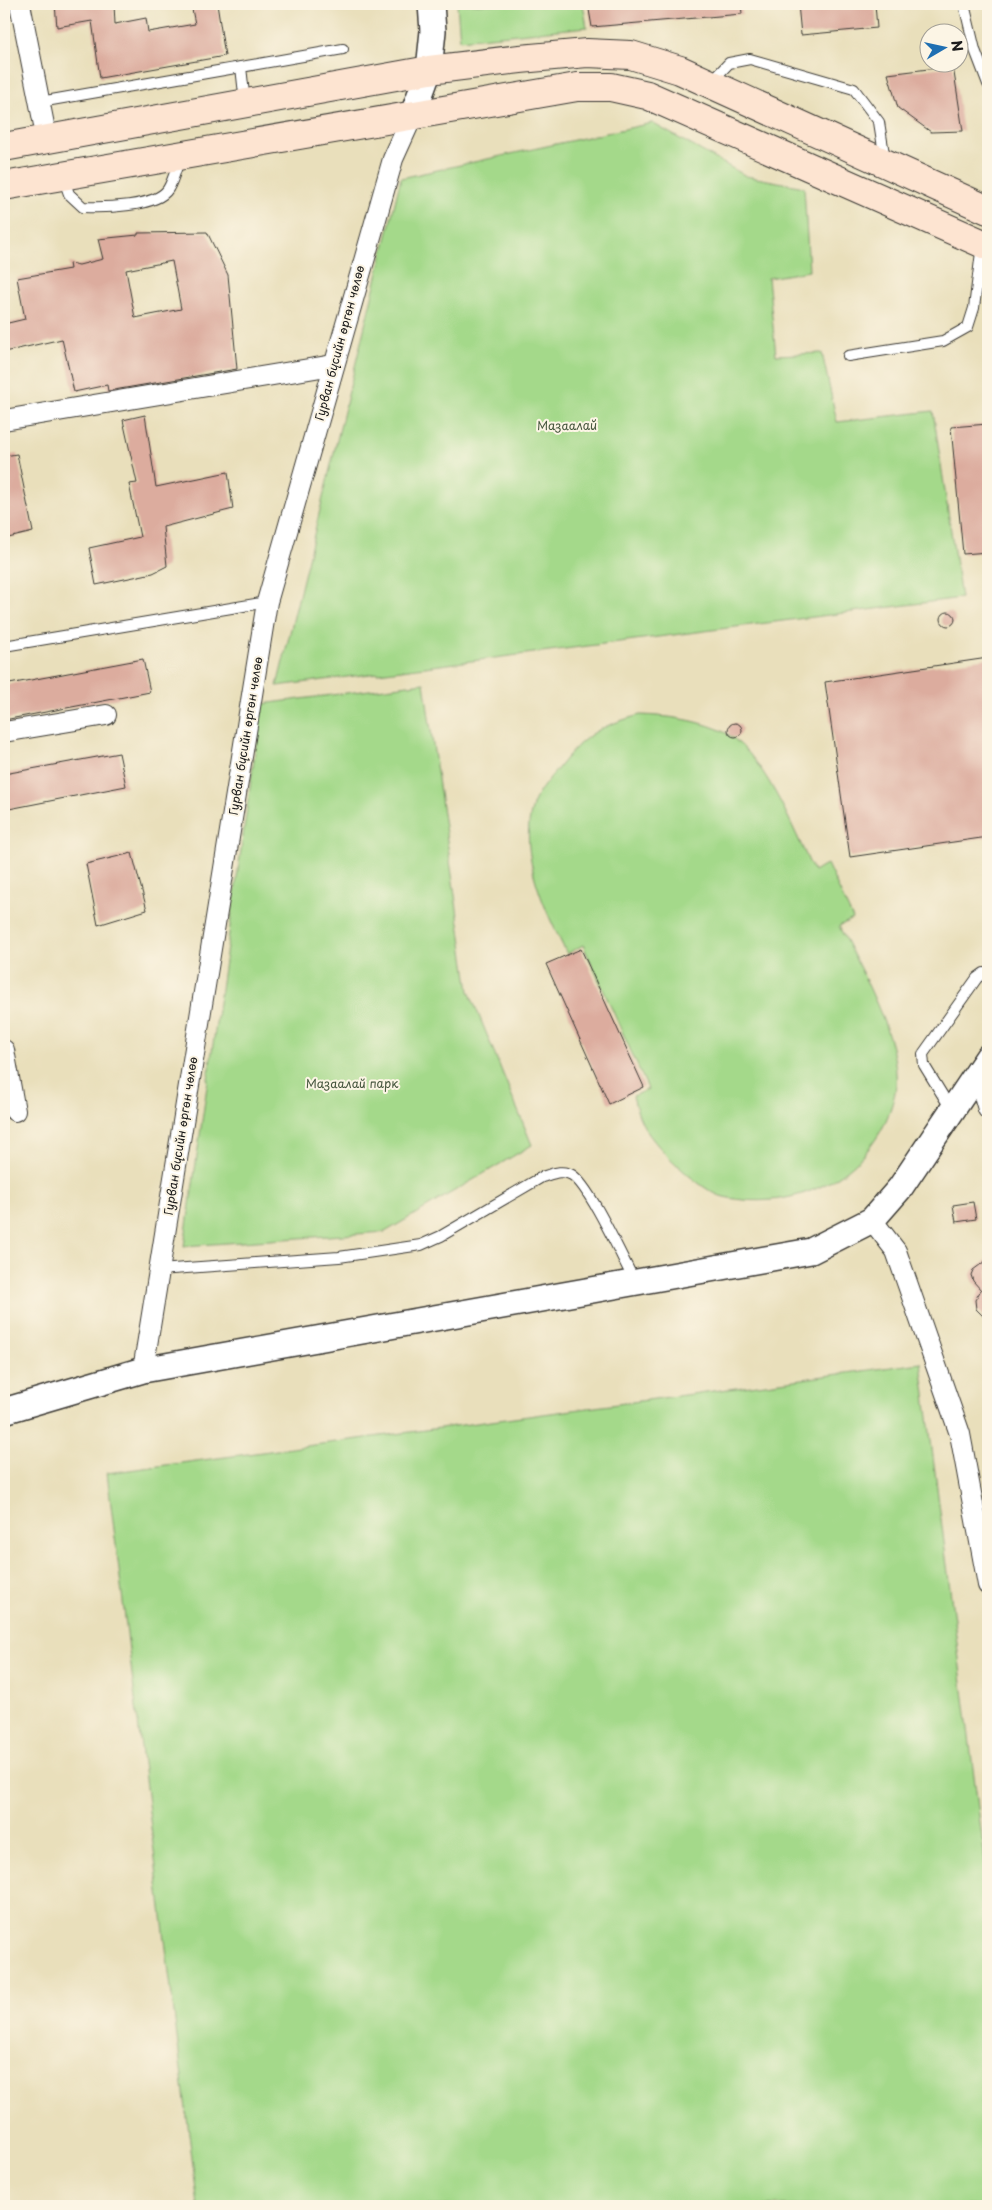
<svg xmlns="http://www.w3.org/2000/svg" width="992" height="2210" viewBox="0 0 992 2210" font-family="'Playpen Sans',sans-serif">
<rect width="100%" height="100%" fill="#fcf5e5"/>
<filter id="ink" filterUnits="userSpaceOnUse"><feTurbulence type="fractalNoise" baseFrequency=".02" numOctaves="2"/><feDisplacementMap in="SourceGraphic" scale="10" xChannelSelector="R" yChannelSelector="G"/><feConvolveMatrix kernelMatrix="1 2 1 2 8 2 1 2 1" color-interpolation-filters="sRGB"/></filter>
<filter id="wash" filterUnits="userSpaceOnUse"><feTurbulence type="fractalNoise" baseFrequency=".0096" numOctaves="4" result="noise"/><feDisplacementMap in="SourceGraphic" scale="20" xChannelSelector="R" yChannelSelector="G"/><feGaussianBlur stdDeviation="1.12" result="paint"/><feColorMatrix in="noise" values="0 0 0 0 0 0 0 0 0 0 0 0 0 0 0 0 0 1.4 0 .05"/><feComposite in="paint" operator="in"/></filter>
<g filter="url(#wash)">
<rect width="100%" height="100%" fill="#e9dfbb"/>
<!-- green -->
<g fill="#a4d98a" stroke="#607a53">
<polygon points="457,4 583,4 587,27 460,40"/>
<polygon points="652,123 746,176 804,187 809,271 768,278 776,355 822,353 837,422 933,411 961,598 277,686 401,178"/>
<polygon points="424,683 469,991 532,1145 385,1232 184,1246 262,704"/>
<path d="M640,715C667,716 693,719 718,729C763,748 793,830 814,872L827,864L853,919L839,926C859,968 900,1038 896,1085C895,1098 889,1114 884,1125C854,1184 788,1211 724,1197C702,1192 656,1148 645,1128C639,1119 636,1107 633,1096L648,1089L583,945L567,954C546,912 517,854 533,805C538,791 550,778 559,767C585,734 600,726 640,715Z"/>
<polygon points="921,1363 988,1885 988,2206 198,2206 107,1473"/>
</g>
<g id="blocks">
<!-- building -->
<g fill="#dcac9e" fill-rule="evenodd">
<polygon points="55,4 114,4 115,24 146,18 148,32 195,24 191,4 217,4 225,56 100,78 92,21 57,27"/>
<polygon points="588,4 741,4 742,14 592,27"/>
<polygon points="798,4 875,4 877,28 801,35"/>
<polygon points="953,66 963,131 931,132 898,108 888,74"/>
<path d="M207,232L228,275L237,369L108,391L107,385L74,392L62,339L4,352V324L25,319L17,278L70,269L69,263L79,265L103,259L98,239L138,235V233ZM172,261L181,309L135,318L126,270Z"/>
<polygon points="145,415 156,487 228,472 233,509 163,527 167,566 153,573 96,585 89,548 140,537 129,484 137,483 123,420"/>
<polygon points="988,424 988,552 963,554 951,427"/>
<polygon points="17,454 33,532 4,539 4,456"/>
<circle cx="948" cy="619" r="7"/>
<polygon points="988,658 988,837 850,857 825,682"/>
<polygon points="143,659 150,692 4,720 4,685"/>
<circle cx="735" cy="730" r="7"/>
<polygon points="119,753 126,786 4,810 4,774"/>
<polygon points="132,853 147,910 98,925 86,864"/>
<polygon points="581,949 644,1087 609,1104 546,964"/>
<polygon points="973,1202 976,1219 956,1222 953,1205"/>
<polygon points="988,1259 988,1321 976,1309 975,1300 981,1290 973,1281 971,1275 973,1270"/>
</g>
</g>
</g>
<g filter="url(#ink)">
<use href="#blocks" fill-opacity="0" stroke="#3b3934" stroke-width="1"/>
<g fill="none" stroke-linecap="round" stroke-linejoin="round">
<!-- service casing -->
<g stroke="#3b3934" stroke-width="12">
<g id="service">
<polyline points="964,4 975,50 988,84"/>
<polyline points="711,82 729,63 750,59 854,89 879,122 885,160"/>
<polyline points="40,102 241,67"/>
<polyline points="245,103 241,67 343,49"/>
<path d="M63,177L69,194L83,207C103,208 157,207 168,189C173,181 176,169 179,160"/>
<polyline points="848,356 943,341 968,327 974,308 982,244"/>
<polyline points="4,646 267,602"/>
<polyline points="951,1109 924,1065 923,1054 977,978 984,973 988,973"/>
<path d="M159,1270L339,1257L421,1245L441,1236L542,1177C552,1174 562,1169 572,1175C590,1186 623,1260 635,1282"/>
</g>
</g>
<!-- minor casing -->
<g stroke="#3b3934" stroke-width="22">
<g id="minor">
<polyline points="20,4 47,140"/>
<polyline points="4,420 333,365"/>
<polyline points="4,732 106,715"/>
<polyline points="4,1050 15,1111"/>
<polyline points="978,1074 988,1109"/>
<polyline points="872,1220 896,1251 960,1434 988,1585"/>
<polyline points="143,1370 267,602 393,159 412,117"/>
</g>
</g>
<!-- tertiary casing -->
<g stroke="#3b3934" stroke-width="28">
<g id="tertiary">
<polyline points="412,117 429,70 433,31 431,4"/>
<polyline points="4,1411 143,1370 811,1251 872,1220 900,1188 988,1057"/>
</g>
</g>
<!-- secondary casing -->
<g stroke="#3b3934" stroke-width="30">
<g id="secondary">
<polyline points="4,147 429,70 520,59 587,53 631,55 680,70 988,210"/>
<polyline points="4,186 577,87 611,87 647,95 988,246"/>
</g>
</g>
<!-- service -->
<use href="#service" stroke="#fff" stroke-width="10"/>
<!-- minor -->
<use href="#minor" stroke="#fff" stroke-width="20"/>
<!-- tertiary -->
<use href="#tertiary" stroke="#fff" stroke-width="25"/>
<!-- secondary -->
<use href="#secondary" stroke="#fde4d1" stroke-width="28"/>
</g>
</g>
<g text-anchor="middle" stroke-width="4" stroke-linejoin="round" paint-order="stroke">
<!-- street labels -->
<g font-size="12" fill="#1c1c1c" stroke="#fcf5e5">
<text transform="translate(340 343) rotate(-75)" y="4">Гурван бүсийн өргөн чөлөө</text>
<text transform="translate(246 736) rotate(-81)" y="4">Гурван бүсийн өргөн чөлөө</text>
<text transform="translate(181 1136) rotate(-81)" y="4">Гурван бүсийн өргөн чөлөө</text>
</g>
<!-- park labels -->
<g font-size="12" fill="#45553d" stroke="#fcf5e5">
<text x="567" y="430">Мазаалай</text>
<text x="352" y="1088">Мазаалай парк</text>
</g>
</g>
<!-- margin -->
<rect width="992" height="2210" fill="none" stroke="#fcf5e5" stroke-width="20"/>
<!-- north arrow -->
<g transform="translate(944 48) rotate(81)"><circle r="24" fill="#fcf5e5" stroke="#a29e95"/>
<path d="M0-4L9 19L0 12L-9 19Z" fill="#1f6fb2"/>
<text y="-8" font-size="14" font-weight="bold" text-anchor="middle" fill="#1c1c1c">N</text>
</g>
</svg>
